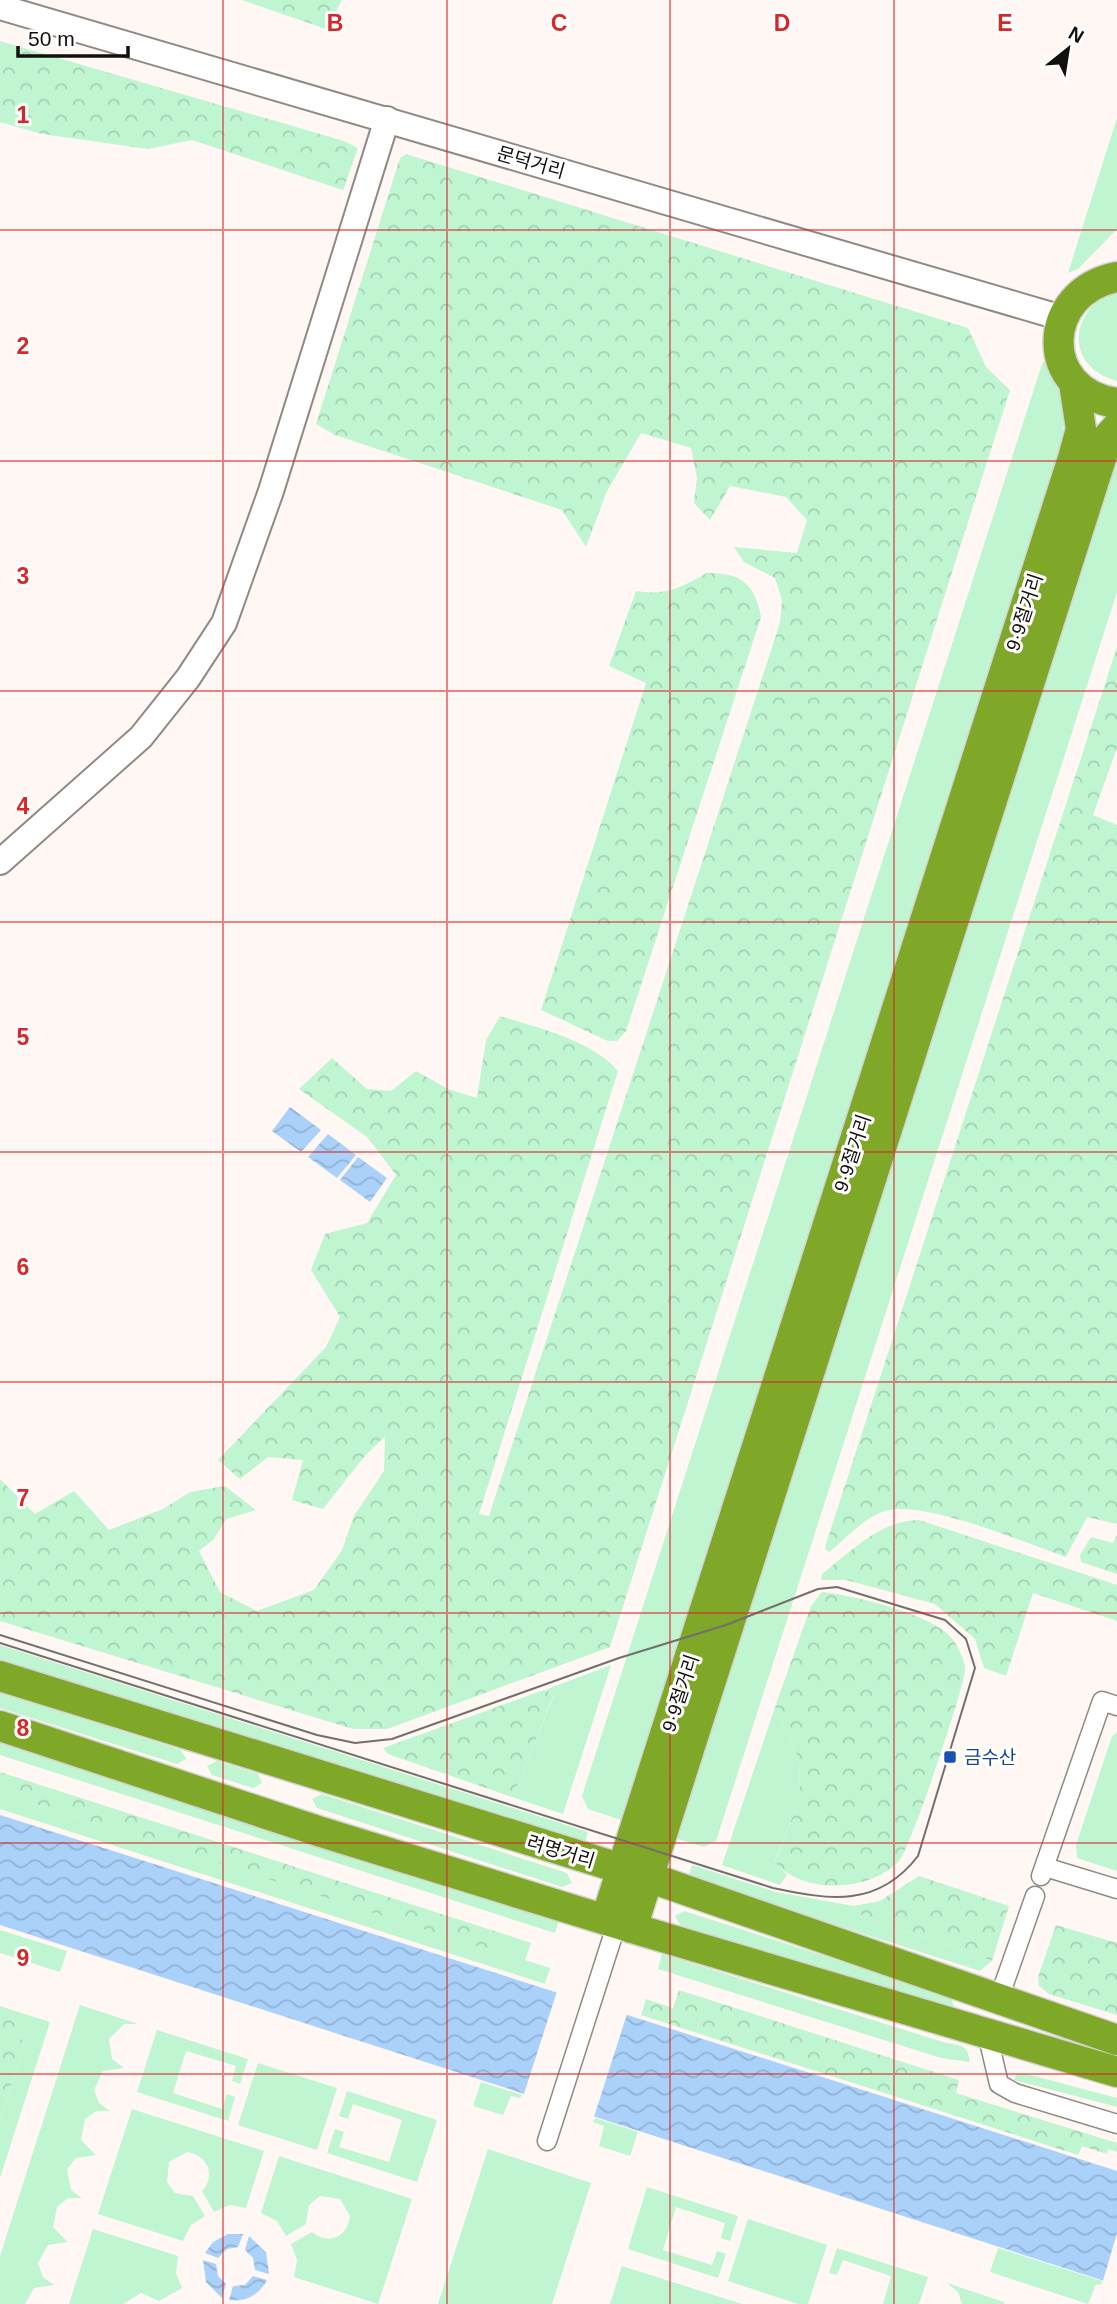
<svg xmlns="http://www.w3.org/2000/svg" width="1117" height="2304" viewBox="0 0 1117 2304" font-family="Helvetica,'Noto Sans KR',sans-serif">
<defs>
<pattern id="forest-crowns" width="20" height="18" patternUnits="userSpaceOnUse" patternTransform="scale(1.75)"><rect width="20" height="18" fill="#c0f5d1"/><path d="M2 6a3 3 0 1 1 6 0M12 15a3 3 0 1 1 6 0" fill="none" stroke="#a4d1b2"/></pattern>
<pattern id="water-waves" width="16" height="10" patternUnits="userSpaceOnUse" patternTransform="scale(1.75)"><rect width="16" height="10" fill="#aad1f9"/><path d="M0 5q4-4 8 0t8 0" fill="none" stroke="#91b2d4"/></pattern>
</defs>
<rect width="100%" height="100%" fill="#fef7f3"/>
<!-- grass -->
<g fill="#c0f5d1">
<polygon points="1117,118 1117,229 1078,269 1068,273"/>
<path d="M1117,291V381C1064,367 1068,308 1117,291Z"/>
<path d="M1043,361C1064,385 1067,418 1061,448L621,1820L588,1809L582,1796Z"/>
<polygon points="1117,454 1117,592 716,1841 704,1847 671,1837"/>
<polygon points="0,1645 588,1832 584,1846 0,1661"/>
<polygon points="611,1665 563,1814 509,1796 515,1792 554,1695 545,1690"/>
<polygon points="0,1692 181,1750 186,1759 177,1764 0,1708"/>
<polygon points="775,1707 799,1759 800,1798 775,1861 787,1875 780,1885 722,1865"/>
<polygon points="1117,1732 1117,1871 1077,1858 1076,1845 1112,1736"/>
<polygon points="0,1741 559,1920 555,1933 0,1755"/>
<polygon points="217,1761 258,1774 262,1783 253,1788 212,1775 207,1766"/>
<polygon points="0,1793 500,1953 507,1935 531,1943 525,1960 550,1968 545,1984 0,1809"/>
<polygon points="322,1794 567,1873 572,1883 562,1887 317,1808 312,1799"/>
<polygon points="692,1865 776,1892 854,1906 861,1915 992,1961 980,1971 688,1878"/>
<polygon points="684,1911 950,1996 954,2006 945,2011 680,1925 675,1916"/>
<polygon points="0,1930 67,1951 60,1972 0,1953"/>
<path d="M662,1954L946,2043C961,2045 968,2045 970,2062L941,2058L658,1969Z"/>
<polygon points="80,2005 138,2024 124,2024 109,2039 112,2059 124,2068 103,2071 94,2090 99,2103 110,2111 96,2111 85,2119 81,2140 96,2155 76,2158 67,2169 71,2190 82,2198 68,2198 57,2207 53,2227 68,2242 48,2245 38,2263 43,2277 54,2285 34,2288 25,2304 0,2304 0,2256"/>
<polygon points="9,2009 50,2022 0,2178 0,2121 24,2045"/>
<polygon points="157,2030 248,2059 240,2084 232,2081 236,2066 186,2051 173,2093 222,2109 227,2094 235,2097 228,2121 137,2092"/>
<polygon points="258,2063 337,2088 317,2150 238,2125"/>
<polygon points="1023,2073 1117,2098 1117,2107 1014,2080 1016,2074"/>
<polygon points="481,2082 522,2095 520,2098 511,2096 503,2115 473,2106"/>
<polygon points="347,2091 437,2120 417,2182 327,2153 335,2129 344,2132 339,2147 389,2162 402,2120 353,2104 348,2119 339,2116"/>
<path d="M132,2109L264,2151L246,2208L230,2205L214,2212L202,2191C217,2175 207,2155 187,2152L169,2162L167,2182L175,2193L193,2196L205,2216L191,2225L183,2241L98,2214Z"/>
<polygon points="595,2118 638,2132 630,2156 599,2146 604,2126 593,2122"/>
<polygon points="488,2149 591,2183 552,2304 438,2304"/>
<path d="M279,2156L412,2199L378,2304L294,2277L297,2260L291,2244L312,2232C328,2246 348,2237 350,2216L340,2199L320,2196L309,2205L306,2224L286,2236L277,2221L261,2213Z"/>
<polygon points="647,2187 738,2216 730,2241 721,2238 725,2223 676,2207 663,2250 712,2265 717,2251 726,2254 718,2278 628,2249"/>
<polygon points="748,2219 827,2245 808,2304 798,2304 728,2281"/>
<polygon points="93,2229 178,2256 176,2273 182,2288 159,2301 141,2293 123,2304 69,2304"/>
<polygon points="837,2248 928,2277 919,2304 883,2304 891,2276 843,2260 837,2275 829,2273"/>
<polygon points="998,2248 1102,2281 1101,2285 1096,2284 1088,2304 990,2272"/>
<polygon points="622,2266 742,2304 610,2304"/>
<polygon points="947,2283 1004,2302 1004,2304 962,2304 958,2292"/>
</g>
<!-- forest -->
<g fill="url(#forest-crowns)">
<polygon points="242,0 342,0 326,29"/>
<polygon points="0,41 344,141 358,148 343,190 192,140 148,149 42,134 0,122"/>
<path d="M406,154L968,328L986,367L1010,390L610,1647L387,1729H353L0,1621V1479L35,1514L74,1491L109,1530L163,1509L190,1492L225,1486L256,1510L226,1519L214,1539L199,1551L220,1592L257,1611L314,1590L342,1550L354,1516L384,1471L385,1436L363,1458L323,1509L292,1500L303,1460L268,1457L240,1479L218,1460L326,1347L340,1317L311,1270L325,1234L367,1223L396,1175L367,1137L299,1089L332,1058L367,1089L391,1091L416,1071L448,1089L477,1098L486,1040L500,1016C536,1027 594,1041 618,1071L479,1514L489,1516L780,623L782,600L775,578L744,562L734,547L797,553L807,520L786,497L730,486L710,520L694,503L697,478L691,448L641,433L606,493L586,547L562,510L335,435L316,424L400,158Z"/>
<path d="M707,573C742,573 755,584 761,617L626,1031L617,1041H608L541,1010L646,683L609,666L636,591C666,596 682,587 707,573Z"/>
<path d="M1117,647V748L1093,815L1117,825V1524L1087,1517L1066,1557C1025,1543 923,1499 885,1511C863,1518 847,1538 829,1552L825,1549L826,1544Z"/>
<path d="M919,1520L1117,1585V1621L1033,1593L1006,1676L984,1668L975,1639L935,1604L846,1580H821L822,1574C853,1550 879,1521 919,1520Z"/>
<polygon points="1117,1535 1117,1574 1081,1562 1080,1555 1091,1537 1113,1543"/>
<path d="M822,1592C852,1595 938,1615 954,1641C958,1647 966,1663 965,1670C964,1689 910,1849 899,1861C870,1892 803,1895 775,1862L800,1798L799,1759L775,1707L811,1606Z"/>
<polygon points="544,1690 554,1694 515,1792 509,1796 388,1754 383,1748"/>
<polygon points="0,1772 507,1935 501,1954 0,1793"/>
<polygon points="919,1876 1009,1906 992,1961 861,1915 854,1906 880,1901"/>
<polygon points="1056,1925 1117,1943 1117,2015 1049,1994 1039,1986 1038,1977"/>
<polygon points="679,1990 959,2080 956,2093 1117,2143 1117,2152 1108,2149 1107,2154 1082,2146 1078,2155 641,2015 646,1999 673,2008"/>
<polygon points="0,2006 9,2009 24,2045 0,2121"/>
</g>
<!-- water -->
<g fill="url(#water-waves)">
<polygon points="290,1107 321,1130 301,1152 272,1131"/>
<polygon points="328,1134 356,1155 337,1178 308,1157"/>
<polygon points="358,1157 387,1178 370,1202 340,1180"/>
<polygon points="0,1815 1117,2171 1117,2285 0,1925"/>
<polygon points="228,2234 243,2234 238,2247 227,2249 218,2258 205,2253 213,2242"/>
<polygon points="249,2236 266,2252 269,2274 255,2270 253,2258 245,2250"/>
<polygon points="203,2260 216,2264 218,2276 226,2284 222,2298 206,2282"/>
<path d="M253,2276L267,2280C259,2295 246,2302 229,2300L233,2286L245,2285Z"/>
</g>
<!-- pier -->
<g fill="#fef7f3">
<polygon points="558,1988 628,2011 593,2120 523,2097"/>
<polygon points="1117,2233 1117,2288 1102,2284"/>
</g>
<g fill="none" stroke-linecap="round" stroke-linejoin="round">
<!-- street casing -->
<g stroke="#938984" stroke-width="21">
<g id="street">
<polyline points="1045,1867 1117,1889"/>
<polyline points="1041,1876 1102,1701 1117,1706"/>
<polyline points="998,2001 1035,1896"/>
<polyline points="987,2033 999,2084 1015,2093 1117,2124"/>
<polyline points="547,2141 617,1923"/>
</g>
</g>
<!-- secondary casing -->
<g stroke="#938984" stroke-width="28">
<g id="secondary">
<polyline points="0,7 1062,318"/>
<polyline points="0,862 141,737 188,678 224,623 271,491 387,119"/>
</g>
</g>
<!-- highway casing -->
<g stroke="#d5d4d3" stroke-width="33">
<g id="highway">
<path d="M1117,277C1040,292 1038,392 1117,403"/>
<polyline points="0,1676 648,1877 1117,2040"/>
<polyline points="0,1726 318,1831 632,1928 1117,2072"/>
<polyline points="606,1919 1073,458 1081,429 1074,383"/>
<polyline points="632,1928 1098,468 1108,437 1117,427"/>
</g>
</g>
<!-- street -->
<use href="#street" stroke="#fff" stroke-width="18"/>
<!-- secondary -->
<use href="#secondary" stroke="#fff" stroke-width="24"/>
<!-- highway -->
<use href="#highway" stroke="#7fa728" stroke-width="30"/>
<!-- tram -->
<path stroke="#746e6c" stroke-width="2" d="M0,1635L317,1735L355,1743L392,1739L619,1658L726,1625L818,1589L837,1587L945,1620L966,1639L975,1668L918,1856C878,1908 830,1900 773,1888L0,1643"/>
</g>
<!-- grid -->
<path fill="none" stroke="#d62828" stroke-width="2" stroke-opacity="0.55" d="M223,0V2304M447,0V2304M670,0V2304M894,0V2304M0,230H1117M0,461H1117M0,691H1117M0,922H1117M0,1152H1117M0,1382H1117M0,1613H1117M0,1843H1117M0,2074H1117"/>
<!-- markers -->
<rect fill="#1a4fb4" stroke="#fff" stroke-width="2.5" x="943" y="1750" width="14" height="14" rx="3.5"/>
<g text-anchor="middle" stroke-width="6" stroke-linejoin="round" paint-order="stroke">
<!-- street labels -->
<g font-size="19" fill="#130f0d" stroke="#fff">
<text transform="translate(531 162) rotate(16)" y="7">문덕거리</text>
<text transform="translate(1024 612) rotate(-72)" y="7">9·9절거리</text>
<text transform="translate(852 1153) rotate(-72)" y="7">9·9절거리</text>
<text transform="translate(680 1693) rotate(-72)" y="7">9·9절거리</text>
<text transform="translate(561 1851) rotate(17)" y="7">려명거리</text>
</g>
<!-- transit labels -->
<g font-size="19" fill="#164399" stroke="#fff" text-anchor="start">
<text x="964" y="1764">금수산</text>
</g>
</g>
<g font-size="23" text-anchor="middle" font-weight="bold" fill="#d62828" stroke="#fff" stroke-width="6" stroke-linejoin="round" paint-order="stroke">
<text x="335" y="31">B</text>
<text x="559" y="31">C</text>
<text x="782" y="31">D</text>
<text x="1005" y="31">E</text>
<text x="23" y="123">1</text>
<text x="23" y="354">2</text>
<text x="23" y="584">3</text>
<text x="23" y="814">4</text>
<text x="23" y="1045">5</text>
<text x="23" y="1275">6</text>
<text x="23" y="1506">7</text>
<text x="23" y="1736">8</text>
<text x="23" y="1966">9</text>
</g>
<!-- north arrow -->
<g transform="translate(1068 49) rotate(30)" stroke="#ffffff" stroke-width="5" paint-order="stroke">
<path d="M0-5L12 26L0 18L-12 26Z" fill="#130f0d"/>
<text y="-10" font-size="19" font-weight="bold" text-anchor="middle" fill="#130f0d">N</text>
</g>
<!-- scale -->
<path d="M18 46v10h110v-10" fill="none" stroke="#130f0d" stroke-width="3.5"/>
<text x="28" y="46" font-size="21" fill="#130f0d" stroke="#ffffff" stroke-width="5" paint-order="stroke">50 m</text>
</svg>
